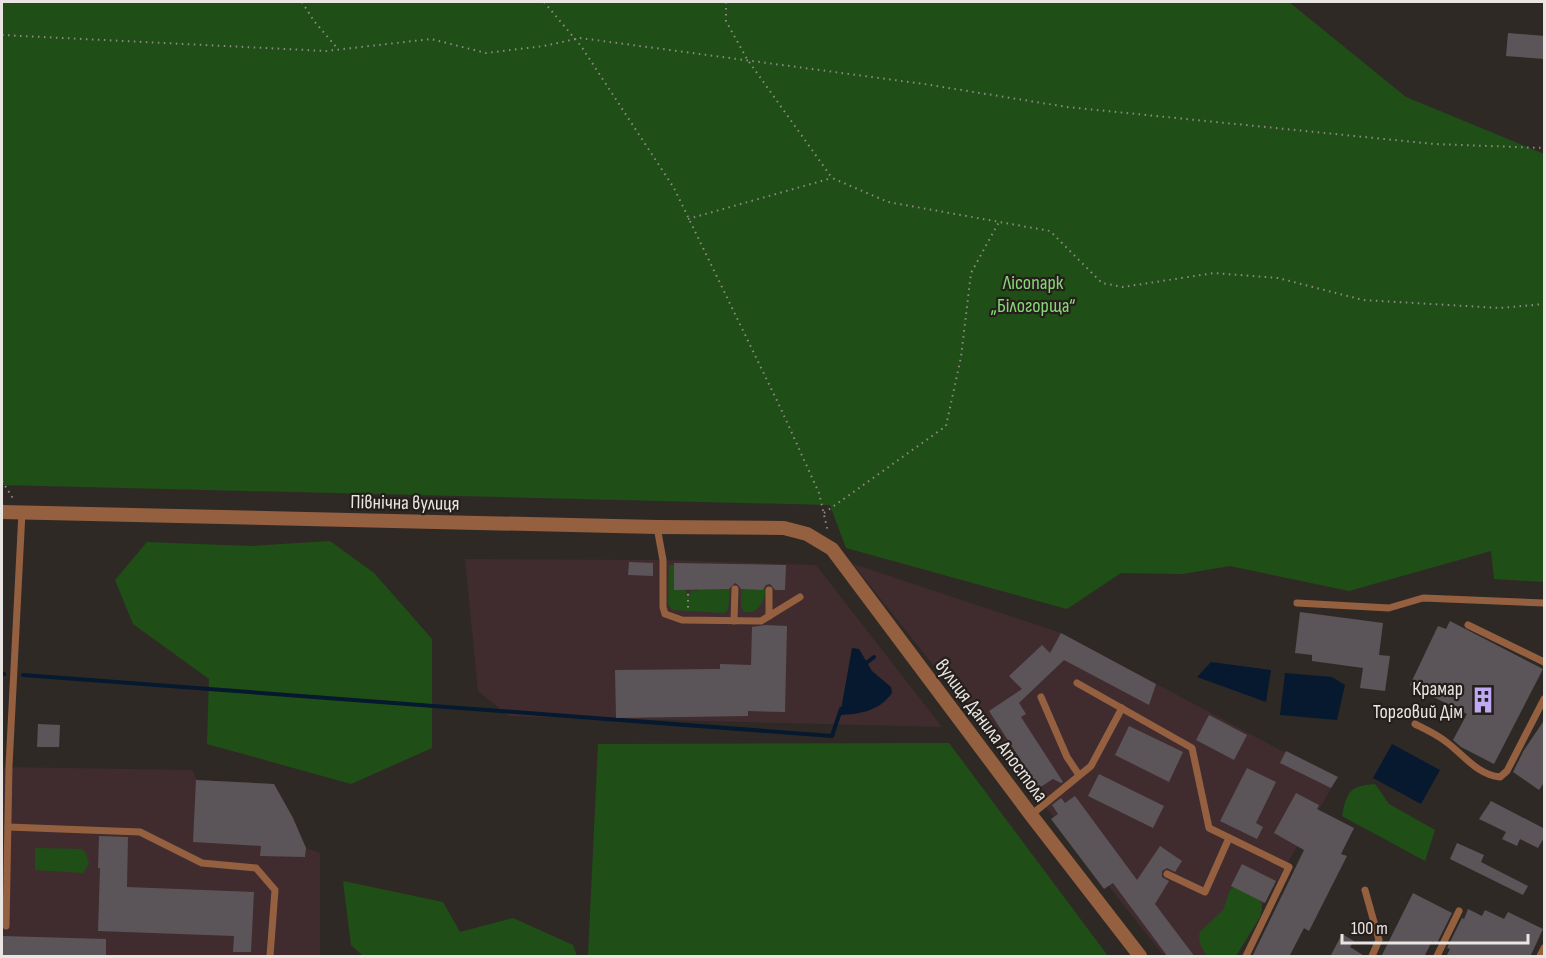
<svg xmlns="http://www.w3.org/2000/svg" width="1546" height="958" viewBox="0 0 1546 958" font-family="'Sofia Sans Condensed',sans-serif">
<rect width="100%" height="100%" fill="#2f2926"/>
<!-- industrial -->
<g fill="#402c2f">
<polygon points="465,559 663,560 816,565 942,727 509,716 478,691"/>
<polygon points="853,564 1061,633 1336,780 1233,956 1164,956"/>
<polygon points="2,767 192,770 197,780 274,784 293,818 306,848 320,853 320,956 2,956"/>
</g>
<!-- green -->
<g fill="#1f4f17">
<polygon points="2,2 1289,2 1406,97 1544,154 1544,582 1494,579 1491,551 1349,591 1230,566 1182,574 1121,573 1067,609 846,548 830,505 2,485"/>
<polygon points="330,541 374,573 432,639 432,748 351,784 207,744 209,679 133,624 115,580 147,542 251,546"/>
<polygon points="669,565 674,565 675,590 686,590 686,593 691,593 691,590 698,591 698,588 730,589 728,610 724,613 672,610 668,604"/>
<path d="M741,589L766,590C764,602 758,614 744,612L741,607Z"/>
<polygon points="949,743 1108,956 588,956 598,744"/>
<path d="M1375,784L1389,804L1435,830L1425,861L1342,816C1347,792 1349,786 1375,784Z"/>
<polygon points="35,848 82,849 86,854 89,864 83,873 35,870"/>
<polygon points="343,881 443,902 460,932 513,918 573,945 577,956 363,956 351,945"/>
<path d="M1238,883L1260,899L1262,909L1260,917L1236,956H1207C1202,949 1197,940 1200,932L1223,910L1230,890Z"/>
</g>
<!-- water -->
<g fill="#06192f">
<path d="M852,648L859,649L872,671L891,687L892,693C879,711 861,714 840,715Z"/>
<polygon points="1211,662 1271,670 1266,702 1197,677"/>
<polygon points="1285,673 1332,677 1345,685 1337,720 1280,715"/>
<polygon points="1392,744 1440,770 1421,804 1373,778"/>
</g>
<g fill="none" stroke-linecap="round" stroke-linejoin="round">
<!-- stream -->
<g stroke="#06192f" stroke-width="4">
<polyline points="865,664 874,657"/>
<polyline points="2,673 4,674"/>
<polyline points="23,675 832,736 841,709"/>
</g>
</g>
<!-- building -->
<g fill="#5b555a">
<polygon points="1508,33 1545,36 1545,59 1506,56"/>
<polygon points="629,562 653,563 653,576 628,575"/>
<polygon points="674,563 786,565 785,590 775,590 770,584 766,585 763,590 741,589 738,585 735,583 729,589 674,590"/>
<polygon points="1300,612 1383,623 1379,655 1390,656 1385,691 1360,688 1363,668 1312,661 1312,655 1295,653"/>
<polygon points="1450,621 1543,669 1494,764 1461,747 1453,740 1467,714 1410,685 1438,626 1446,629"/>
<polygon points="765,625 787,626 785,712 748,711 748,716 616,718 615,670 720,669 720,664 751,665 752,627"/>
<polygon points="1061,633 1156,684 1149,705 1064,660 1019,703 1026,714 1021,717 1063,782 1061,783 1053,779 1039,788 989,711 1022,689 1009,676 1042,645 1050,653"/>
<polygon points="1209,715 1247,735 1234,760 1196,740"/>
<polygon points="1545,719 1545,781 1539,790 1513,772 1524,750"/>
<polygon points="38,724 60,725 59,747 37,747"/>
<polygon points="1129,726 1183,752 1169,782 1115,755"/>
<polygon points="1286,751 1338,777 1331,788 1280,763"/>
<polygon points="1247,768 1276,782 1256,823 1263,827 1257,839 1220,821"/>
<polygon points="1099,774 1164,806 1153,828 1088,796"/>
<polygon points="196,780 274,784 293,818 306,848 305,857 260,856 261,846 193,842"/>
<polygon points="1296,793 1319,805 1317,809 1354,828 1341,854 1347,856 1309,931 1304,928 1289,957 1252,957 1304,850 1274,833"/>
<polygon points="1075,796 1137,880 1160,846 1182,861 1175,872 1167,868 1162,871 1162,877 1169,881 1155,904 1195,957 1168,957 1113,883 1104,889 1051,819 1058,814 1052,805 1061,798 1065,803"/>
<polygon points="1491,801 1545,829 1545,836 1538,848 1520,839 1517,846 1502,839 1506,832 1479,819"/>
<polygon points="99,836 128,837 127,887 254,892 251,952 233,952 234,936 98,931 100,868 98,868"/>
<polygon points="1457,843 1484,855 1481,862 1528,886 1523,895 1450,859"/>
<polygon points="1242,864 1276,881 1265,903 1231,886"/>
<polygon points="1413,893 1452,913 1437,943 1432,941 1424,957 1381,957"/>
<polygon points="1468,909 1482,916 1485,910 1504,919 1508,912 1543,929 1530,957 1446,957 1450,949 1447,948 1462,918 1464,919"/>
<polygon points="1342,934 1354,941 1350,947 1366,957 1330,957"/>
<polygon points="2,936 106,939 106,957 2,957"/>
</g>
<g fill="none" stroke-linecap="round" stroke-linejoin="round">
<!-- path -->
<g stroke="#8f8a87" stroke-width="2" stroke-dasharray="1.5 4.5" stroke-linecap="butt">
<polyline points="302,2 314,21 338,49"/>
<polyline points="544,2 581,46 674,188 781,409 819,493 828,532"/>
<polyline points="726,2 726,21 747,59 832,178 888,202 1050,231 1102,283 1123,287 1214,273 1278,278 1363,300 1500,308 1544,304"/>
<polyline points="2,35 326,51 431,39 486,53 544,46 580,38 924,84 1067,107 1434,144 1544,148"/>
<polyline points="688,219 832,178"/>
<polyline points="2,481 14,500"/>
<polyline points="824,513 946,426 961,357 971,273 999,222"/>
<polyline points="688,594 688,609"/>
</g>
<!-- lane -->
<g stroke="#95603f" stroke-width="7">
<polyline points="657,527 663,560 663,607 665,614 682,620 761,621 800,597"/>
<polyline points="769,590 769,616"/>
<polyline points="1297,603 1389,608 1423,598 1544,603"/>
<polyline points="734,621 735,589"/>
<polyline points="1468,625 1544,662"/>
<polyline points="1077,683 1192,748 1209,828 1289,867 1246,956"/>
<polyline points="1041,697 1067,757 1079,775"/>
<path d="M1415,724C1425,729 1436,734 1445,741C1462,753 1477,775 1500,777L1507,771L1544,699"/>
<polyline points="1031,815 1091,766 1122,708"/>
<polyline points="8,827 140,832 202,863 256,868 275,890 270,956"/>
<polyline points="1167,874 1205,892 1229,838"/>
<polyline points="1365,890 1379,940 1372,956"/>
<polyline points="6,926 9,766 22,512"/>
<polyline points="1437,956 1459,911"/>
<polyline points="1540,956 1544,948"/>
</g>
<!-- street -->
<polyline stroke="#95603f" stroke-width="14" points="2,512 657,527 784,528 807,534 832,549 1031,815 1140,956"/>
</g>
<!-- icons -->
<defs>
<g id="building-bare" transform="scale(2.07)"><path d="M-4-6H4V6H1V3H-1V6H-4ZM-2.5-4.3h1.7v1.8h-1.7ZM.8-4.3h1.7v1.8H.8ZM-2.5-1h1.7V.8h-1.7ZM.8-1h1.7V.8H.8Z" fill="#bfa9f4" stroke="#251f1c" stroke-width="2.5" paint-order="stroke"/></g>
</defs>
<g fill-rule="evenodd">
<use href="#building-bare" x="1483" y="700"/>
</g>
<g text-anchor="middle" stroke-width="4.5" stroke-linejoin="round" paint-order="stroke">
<!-- park labels -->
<g font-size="20" fill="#86d877" stroke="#251f1c">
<text x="1033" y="289">Лісопарк<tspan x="1033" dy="23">„Білогорща“</tspan></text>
</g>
<!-- street labels -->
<g font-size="20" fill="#e9e5e3" stroke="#251f1c">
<text transform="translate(405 502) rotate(1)" y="7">Північна вулиця</text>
<text transform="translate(992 730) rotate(53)" y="7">вулиця Данила Апостола</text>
</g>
<!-- poi labels -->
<g font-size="20" fill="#e9e5e3" stroke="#251f1c" text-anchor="end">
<text x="1463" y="695">Крамар<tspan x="1463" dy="23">Торговий Дім</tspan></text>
</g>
</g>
<!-- border -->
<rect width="1546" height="958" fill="none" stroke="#e9e5e3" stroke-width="6"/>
<!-- scale -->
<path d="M1342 934v9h186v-9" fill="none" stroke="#e9e5e3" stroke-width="3"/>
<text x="1351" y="934" font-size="18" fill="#e9e5e3" stroke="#251f1c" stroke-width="4.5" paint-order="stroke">100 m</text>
</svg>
